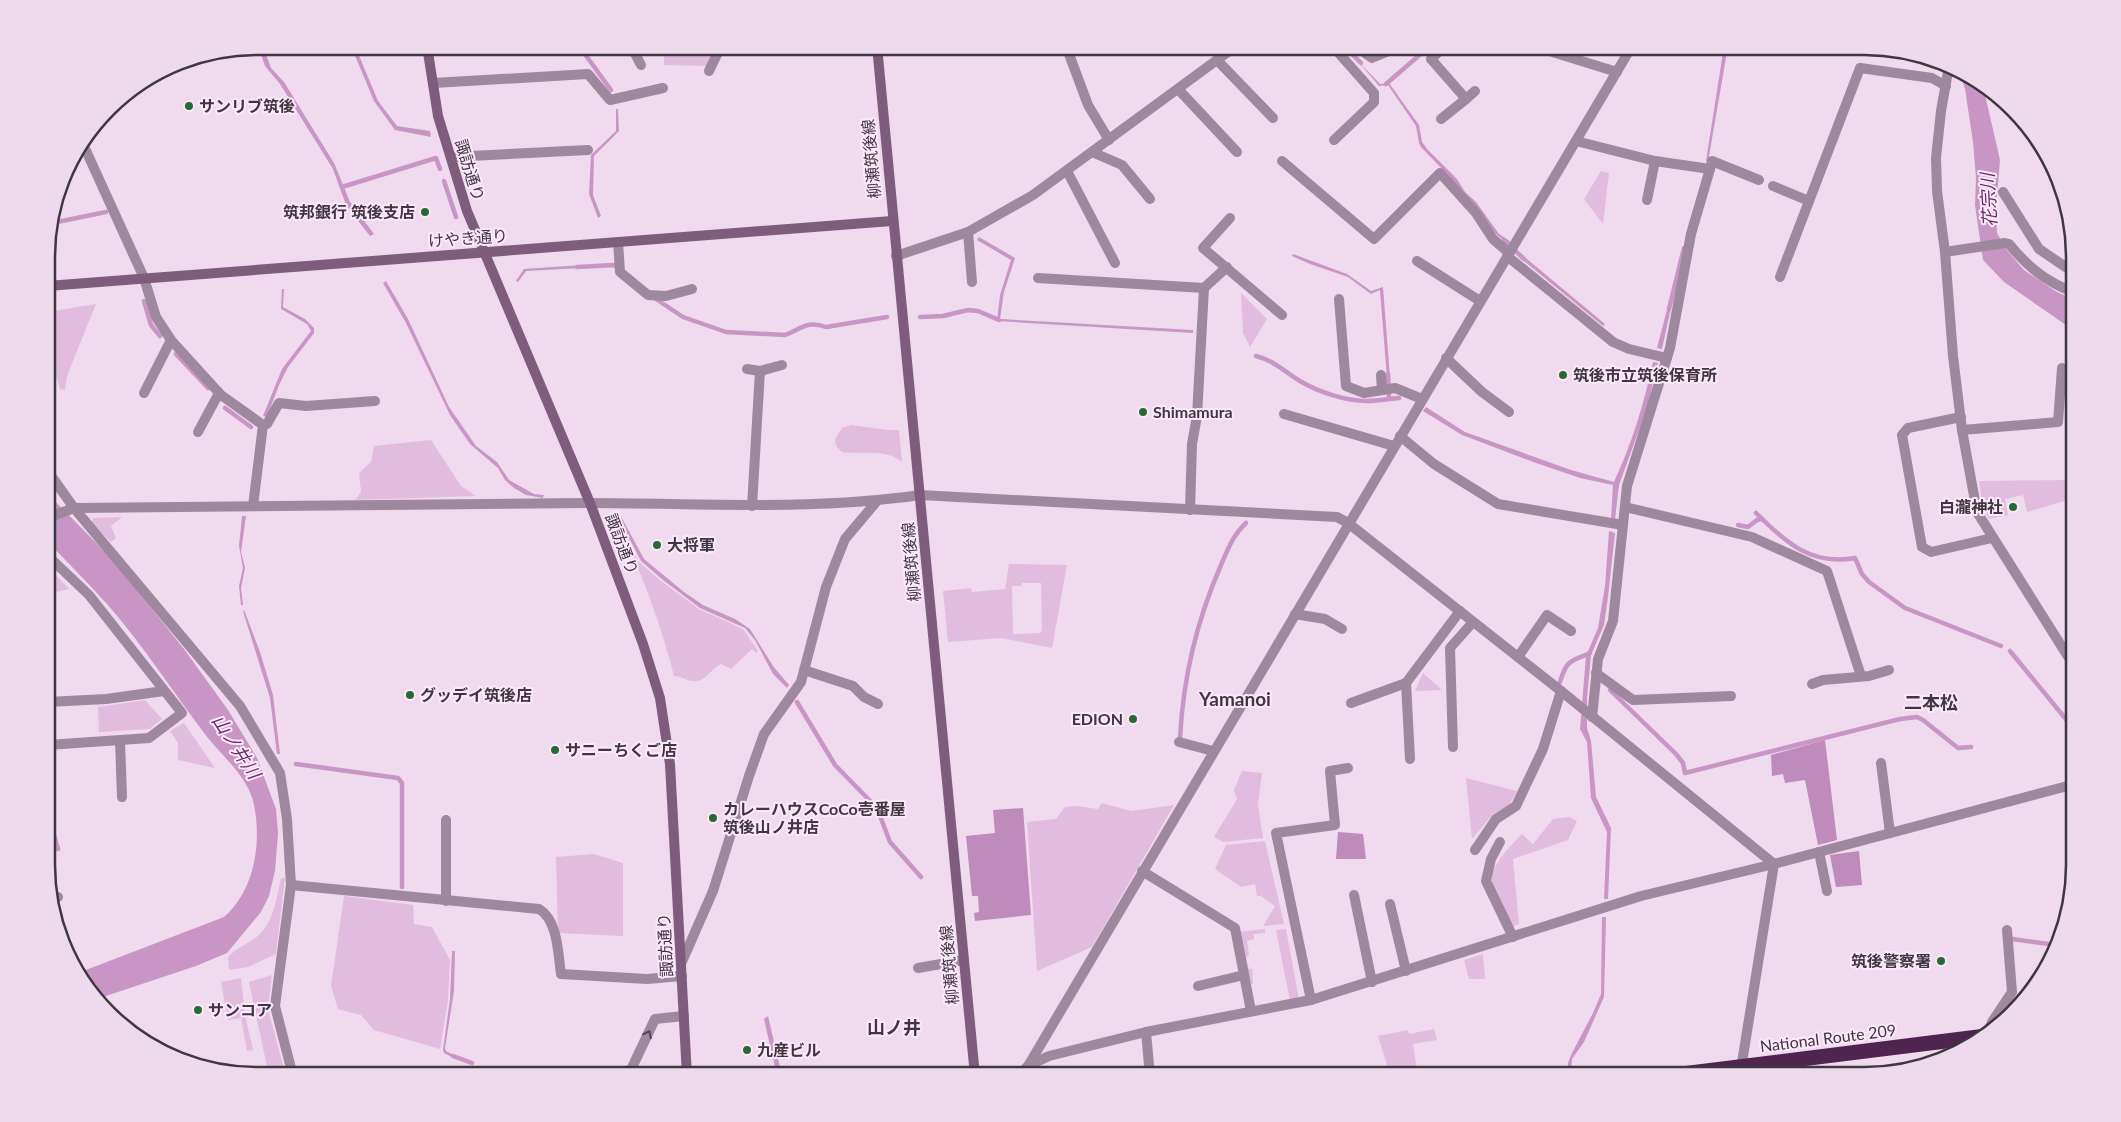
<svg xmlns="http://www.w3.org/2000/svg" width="2121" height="1122" viewBox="0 0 2121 1122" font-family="Lato,'Noto Sans JP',sans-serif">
<rect width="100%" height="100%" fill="#efdbed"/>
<!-- green -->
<g fill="#e1bcdf" fill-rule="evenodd">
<polygon points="664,46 717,46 707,66 664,65"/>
<polygon points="1601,171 1609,173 1603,224 1584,199"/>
<polygon points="1241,293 1267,319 1250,347 1243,333"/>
<polygon points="96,304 67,376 65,390 60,389 47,347 47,312"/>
<path d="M851,425L888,430H899L902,462C885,448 862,455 842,452L836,446L835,439L842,428Z"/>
<polygon points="431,440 461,486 476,496 355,500 361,492 359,473 371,462 374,446"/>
<polygon points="2065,480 2068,500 2027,512 2023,495 2005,499 2008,515 1989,519 1983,508 1979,481"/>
<polygon points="122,517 111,526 116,538 111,542 91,522 94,518"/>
<path d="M630,549H632L639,562L661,581L699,609L743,629L758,651L756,653L752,649L731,669L721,664C712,668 707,679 698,681C690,683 682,676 674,676C663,632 648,591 630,549Z"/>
<path d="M1009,564L1067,565L1052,648L1001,638L948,642L943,591L971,588L972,592L1005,589ZM1022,583H1041L1042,630L1040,633L1013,634L1012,586H1021Z"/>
<polygon points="47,566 69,589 47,594"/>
<polygon points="1423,673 1442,690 1415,691"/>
<polygon points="145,700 162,719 149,729 99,732 98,707"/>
<polygon points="184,723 215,768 178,760 178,743 170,731"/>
<polygon points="1242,771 1262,773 1258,804 1263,838 1223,842 1214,837 1237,799 1234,790"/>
<polygon points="1466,778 1517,791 1509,805 1493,814 1472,839"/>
<polygon points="1102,803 1131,811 1174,805 1092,947 1037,971 1027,822 1056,819 1065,807 1077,806 1098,809"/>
<path d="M1569,817L1577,821L1568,840L1513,859L1519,924L1510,928C1505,916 1492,895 1492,884C1490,864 1510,847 1522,834L1533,844L1553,819Z"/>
<polygon points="1265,841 1284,924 1263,926 1275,906 1261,896 1257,896 1255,884 1241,887 1215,869 1226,845"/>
<polygon points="594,854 623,863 623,936 558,933 556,857"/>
<path d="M281,878H285L276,954L248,967L229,970L228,957C237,947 251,943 260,934C274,920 277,896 281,878Z"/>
<polygon points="344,896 413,905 414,924 432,927 450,960 448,1000 440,1049 374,1030 361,1015 338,1009 331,986"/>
<polygon points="1265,929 1265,933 1254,934 1254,939 1247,941 1249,955 1246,958 1249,969 1252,969 1253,984 1248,984 1238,932"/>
<polygon points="1286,929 1299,999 1290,1001 1276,930"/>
<polygon points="1483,954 1485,979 1469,979 1464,960"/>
<polygon points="272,975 268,1009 286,1076 269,1076 249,982"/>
<polygon points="241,978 245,1015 253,1050 247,1051 241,1018 228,1020 221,982"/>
<polygon points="1434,1029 1437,1040 1413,1044 1418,1075 1390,1075 1378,1036 1408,1030 1409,1034"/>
</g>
<!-- forest -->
<g fill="#be8bbb">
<polygon points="1825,740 1837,840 1818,845 1805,780 1785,783 1783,774 1772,776 1771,755"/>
<polygon points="1023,808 1031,915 975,921 974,913 979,912 978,896 972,896 966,836 995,833 993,810"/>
<polygon points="1338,832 1363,834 1366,859 1336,859"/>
<polygon points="1859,851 1862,885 1836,887 1830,855"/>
</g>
<!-- water -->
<g fill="#c895c5">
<polygon points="258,46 263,46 271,68 284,82 334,163 350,202 374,234 370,236 346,205 333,169 280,84 265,66"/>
<polygon points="351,46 355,46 378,101 397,126 430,131 431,137 395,130 374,101"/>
<polygon points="1724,46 1728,46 1708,162 1706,161"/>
<polygon points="1357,60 1380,84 1389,83 1419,125 1422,142 1428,150 1457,179 1465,192 1476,202 1499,234 1510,241 1508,244 1497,235 1448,175 1421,147 1419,143 1416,126 1388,85 1379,86"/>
<polygon points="1959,70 1983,86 2000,160 1996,208 1997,233 2006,249 2024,270 2057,292 2073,299 2073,330 2004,282 1983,260 1975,205 1976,178 1973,142 1965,89"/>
<polygon points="616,109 618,109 619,131 594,156 593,195 601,216 598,218 589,194 591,155 616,131"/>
<polygon points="979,237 1015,258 1004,292 1000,319 1193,330 1193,333 997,321 1000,295 1011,260 977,240"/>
<polygon points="1293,254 1347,274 1371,291 1383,287 1390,378 1387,378 1380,290 1371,294 1348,277 1310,264 1292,256"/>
<polygon points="1521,254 1605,324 1603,326 1519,257"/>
<polygon points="582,265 582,268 526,271 518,282 516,281 524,269"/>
<polygon points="386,281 408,319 449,407 476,446 497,462 509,480 534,494 544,495 543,498 526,495 514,488 505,480 498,468 470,444 450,415 406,323 383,283"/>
<polygon points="282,289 284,289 283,307 305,319 314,328 314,333 288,367 279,385 267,417 263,416 282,369 311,331 307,324 281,309"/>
<polygon points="1669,302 1672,303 1662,349 1657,348"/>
<path d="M1653,362L1658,363L1647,408L1619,485L1615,520L1611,519L1613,485L1580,478L1536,463L1462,435L1423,411L1426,407L1465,432L1571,470L1614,482C1632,443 1644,404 1653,362Z"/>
<path d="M2074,433V499C2069,478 2065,454 2074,433Z"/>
<path d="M47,493L112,559L184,649L228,710L257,758L276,809L278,833L275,871L269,896L261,912L227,953L196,966L97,999L90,993L78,973L224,917C254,891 262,844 254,805C249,778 224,758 208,738C174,694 144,646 107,604C88,583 67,562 47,541Z"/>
<polygon points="619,513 644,559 684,592 703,605 735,619 750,629 773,666 789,685 787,688 773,674 755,640 745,628 700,608 663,580 641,561 617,515"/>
<polygon points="242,516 246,516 241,552 245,568 241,588 243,605 241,605 239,586 243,568 239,546"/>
<polygon points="1609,531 1615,533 1608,597 1604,625 1591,655 1587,698 1587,728 1591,741 1596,797 1611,828 1608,899 1604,899 1607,832 1591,798 1587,742 1580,729 1586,656 1598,628 1605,586"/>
<polygon points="244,610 260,652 273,695 280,754 277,754 270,698 243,611"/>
<polygon points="1602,917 1606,917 1604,997 1584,1042 1572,1059 1571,1072 1568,1073 1568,1063 1571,1055 1593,1013 1601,994"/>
<polygon points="452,951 455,951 454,991 445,1048 446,1051 459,1058 458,1060 444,1053 443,1050 450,999"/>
<polygon points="768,1016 782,1076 777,1076 764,1019"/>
</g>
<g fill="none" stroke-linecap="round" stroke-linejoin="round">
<!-- stream -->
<g stroke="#c895c5" stroke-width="4.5">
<polyline points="579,46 611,90"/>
<polyline points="1344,46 1361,63"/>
<polyline points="1386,84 1430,46"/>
<polyline points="444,181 456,217"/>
<polyline points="342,187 436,158 440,169"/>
<polyline points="52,223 106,212"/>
<polyline points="1504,240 1524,259"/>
<polyline points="577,267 614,265 618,268"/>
<path d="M653,297L683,317L726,332L785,335C802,329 806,320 826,327L887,317"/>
<polyline points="144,301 151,325 160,336"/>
<polyline points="1669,309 1684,248"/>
<polyline points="920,317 943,316 968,310 978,311 999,320"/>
<polyline points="176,354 208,388"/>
<path d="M1256,356C1273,360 1285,372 1300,381C1318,392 1346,401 1367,401C1378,401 1388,399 1399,398"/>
<polyline points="1388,374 1389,399"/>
<polyline points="225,408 251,427"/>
<path d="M1756,513C1785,542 1811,566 1855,558L1862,574L1869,582L1905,608L2001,646"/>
<polyline points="1738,525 1748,527 1757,520 1762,519"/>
<polyline points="2010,651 2074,729"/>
<path d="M1560,682C1567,659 1570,662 1590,653"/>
<polyline points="1610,690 1676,754 1683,763 1685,773 1900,719 1917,717 1923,720 1958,748 1971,747"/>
<polyline points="797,702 835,765 877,808 890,842 921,877"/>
<path d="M1180,738C1183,679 1197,620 1221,565C1228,549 1233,535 1246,523"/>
<polyline points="296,764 398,778 402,783 402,887"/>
<polyline points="48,815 58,849"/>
<polyline points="2012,939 2056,945"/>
<polyline points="453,1056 472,1063"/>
</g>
<!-- street -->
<g stroke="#9e889d" stroke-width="10">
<polyline points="631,46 641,65"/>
<polyline points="1066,46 1088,105 1109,140"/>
<polyline points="1328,46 1336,50 1374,93 1374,102 1334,140"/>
<polyline points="1355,46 1372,58 1401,46"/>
<polyline points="1533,46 1617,72"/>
<polyline points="1217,60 1273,118"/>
<polyline points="1949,66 1941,111 1936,158 1937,191 1945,252 1953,356 1962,430 1977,512 2074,666"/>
<polyline points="709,71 721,46"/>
<polyline points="433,83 588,74 610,100 663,88"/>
<polyline points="1178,89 1237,152"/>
<polyline points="1466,99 1475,91"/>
<polyline points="1441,119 1466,99 1431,59 1445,46"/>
<polyline points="2023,122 2047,162"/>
<polyline points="1576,141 1655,161 1710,169 1691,234 1670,348 1627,486 1613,621 1598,659 1592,717"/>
<polyline points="83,144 144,278 156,317 171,340 221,395 263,425 253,506"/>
<polyline points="1092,152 1122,165 1150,199"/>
<polyline points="451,157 588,150"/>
<polyline points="1282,161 1374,239 1440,173 1476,213 1493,239 1509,253"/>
<polyline points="1710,169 1712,161 1759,180"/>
<polyline points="1067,171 1115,263"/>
<polyline points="1773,186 1809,201"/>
<polyline points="2003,192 2039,249 2073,272"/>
<polyline points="1647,200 1655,161"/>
<polyline points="1230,218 1203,248 1282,315"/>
<polyline points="968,232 972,282"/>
<polyline points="618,242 620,272 648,295 666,296 692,289"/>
<path d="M1945,252L2005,243L2009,244C2028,267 2045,281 2073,292"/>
<polyline points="896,256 968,232 1033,195 1236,46"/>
<polyline points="1507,256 1613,342 1629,349 1667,358"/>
<polyline points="1417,261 1480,301"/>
<polyline points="1780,277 1860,68 1932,78 1946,86"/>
<polyline points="1038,278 1204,288 1197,416 1192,444 1190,510"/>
<polyline points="1204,288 1227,267"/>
<polyline points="1339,299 1346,386 1364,393 1395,388 1422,399"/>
<polyline points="1446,358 1482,392 1509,412"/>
<polyline points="747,369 760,371 782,365"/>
<polyline points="1381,375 1382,390"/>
<polyline points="144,393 171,340"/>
<polyline points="1284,414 1394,446"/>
<polyline points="1961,417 1908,428 1902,435 1922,547 1931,552 1992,538"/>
<polyline points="263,425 267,424 279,403 306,406 375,401"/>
<polyline points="1962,430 2058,422 2062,368"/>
<polyline points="198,432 219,393"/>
<polyline points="1400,436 1434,464 1498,504 1623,525"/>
<polyline points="47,470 74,508 240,706 280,773 287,819 291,885 275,1006 293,1076"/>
<polyline points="752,506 760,371"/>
<polyline points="1625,507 1752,537 1827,571 1861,676"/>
<path d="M47,518L74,508C245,506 417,504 589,503C699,503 810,511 920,495L1337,517L1348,523L1561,691L1774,864"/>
<polyline points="47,555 89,595 182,713 149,738 48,745"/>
<polyline points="1295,614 1325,619 1342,629"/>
<polyline points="1518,657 1547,615 1571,631"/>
<polyline points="804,670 853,686 864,697 878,704"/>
<polyline points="1596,673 1633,700 1731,696"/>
<polyline points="1812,684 1823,680 1869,676 1889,670"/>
<polyline points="48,702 106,699 164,691"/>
<polyline points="1351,703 1406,683"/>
<polyline points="120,741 122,797"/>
<polyline points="1179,742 1213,751"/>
<polyline points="1453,747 1450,648 1473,622"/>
<polyline points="1410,759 1406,683 1460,611"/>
<polyline points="1881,763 1890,833"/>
<polyline points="1500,842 1491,859 1486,881 1513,937"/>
<polyline points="1475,850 1496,819 1516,806 1543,749 1561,691"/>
<polyline points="1819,852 1827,891"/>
<polyline points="1142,871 1235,928 1251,1011"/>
<path d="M291,885L539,909C558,920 558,954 561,974L647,979L682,976"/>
<polyline points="1354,895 1372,982"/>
<polyline points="50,899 58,897"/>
<polyline points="446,901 446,820"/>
<polyline points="1390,904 1406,971"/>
<polyline points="681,964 713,891 749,776 764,734 801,682 826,587 845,539 877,501"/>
<polyline points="918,968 964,960"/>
<polyline points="1198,986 1244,975"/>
<polyline points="1311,1000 1276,833 1335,825 1330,771 1348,768"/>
<polyline points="1146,1032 1150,1076"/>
<polyline points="1987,1035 1992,1022 2012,992 2007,930"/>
<polyline points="1028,1066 1049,1056 1146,1032 1311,1000 1641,896 1774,864 2075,784"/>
<polyline points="1740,1075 1774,864"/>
<polyline points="628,1076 655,1019 684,1016"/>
<polyline points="1018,1076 1028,1066 1632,46"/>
</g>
<!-- secondary -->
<g stroke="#7d5d7b" stroke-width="10">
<polyline points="427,46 438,116 467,211 590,503 643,644 660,698 670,764 687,1076"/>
<polyline points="877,46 975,1076"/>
<polyline points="47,286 892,221"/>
</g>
<!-- highway -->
<polyline stroke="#4f244e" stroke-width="15" points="1674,1075 1986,1036"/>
</g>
<!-- one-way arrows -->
<defs><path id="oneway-chevron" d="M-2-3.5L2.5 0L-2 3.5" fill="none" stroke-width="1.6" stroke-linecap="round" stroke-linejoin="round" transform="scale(1.25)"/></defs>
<use stroke="#524751" href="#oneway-chevron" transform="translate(648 1034) rotate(-64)"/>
<!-- markers -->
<g fill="#266a35" stroke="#fce8fb" stroke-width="2">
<circle cx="189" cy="106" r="5"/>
<circle cx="425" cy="212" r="5"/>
<circle cx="1563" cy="375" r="5"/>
<circle cx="1143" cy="412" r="5"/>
<circle cx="2013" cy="507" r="5"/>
<circle cx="657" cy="545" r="5"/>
<circle cx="410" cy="695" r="5"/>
<circle cx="1133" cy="719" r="5"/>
<circle cx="555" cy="750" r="5"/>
<circle cx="713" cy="818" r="5"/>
<circle cx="1941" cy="961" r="5"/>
<circle cx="198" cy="1010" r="5"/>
<circle cx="747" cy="1050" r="5"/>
</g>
<g text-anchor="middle" stroke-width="4" stroke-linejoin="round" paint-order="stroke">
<!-- poi labels -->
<g font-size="16" font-weight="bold" fill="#3f373e" stroke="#fce8fb" text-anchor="start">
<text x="199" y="112">サンリブ筑後</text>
<text x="415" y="218" text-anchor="end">筑邦銀行 筑後支店</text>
<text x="1573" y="381">筑後市立筑後保育所</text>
<text x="1153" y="418">Shimamura</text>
<text x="2003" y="513" text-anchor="end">白瀧神社</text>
<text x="667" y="551">大将軍</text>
<text x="420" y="701">グッデイ筑後店</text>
<text x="1123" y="725" text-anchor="end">EDION</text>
<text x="565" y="756">サニーちくご店</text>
<text x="723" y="815">カレーハウスCoCo壱番屋<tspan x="723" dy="18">筑後山ノ井店</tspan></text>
<text x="1931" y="967" text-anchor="end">筑後警察署</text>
<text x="208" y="1016">サンコア</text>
<text x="757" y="1056">九産ビル</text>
</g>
<!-- street labels -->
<g font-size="16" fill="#3f373e" stroke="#fce8fb">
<text transform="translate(871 159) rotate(-95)" y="6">柳瀬筑後線</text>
<text transform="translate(470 170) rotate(73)" y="6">諏訪通り</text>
<text transform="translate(468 238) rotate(-4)" y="6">けやき通り</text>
<text transform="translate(622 544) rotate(69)" y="6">諏訪通り</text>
<text transform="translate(911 562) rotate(-95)" y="6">柳瀬筑後線</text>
<text transform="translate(665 945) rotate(-93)" y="6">諏訪通り</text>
<text transform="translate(949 965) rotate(-95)" y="6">柳瀬筑後線</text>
<text transform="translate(1828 1038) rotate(-7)" y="6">National Route 209</text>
</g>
<!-- water labels -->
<g font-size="18" font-style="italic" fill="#682b67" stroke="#fce8fb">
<text transform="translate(1989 200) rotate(-93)" y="6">花宗川</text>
<text transform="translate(236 747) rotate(57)" y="6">山ノ井川</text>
</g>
<!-- neighbourhood labels -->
<g font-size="18" font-weight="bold" fill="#3f373e" stroke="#fce8fb">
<text x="1931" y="709">二本松</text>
<text x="894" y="1034">山ノ井</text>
</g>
<!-- quarter labels -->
<g font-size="19" font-weight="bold" fill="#3f373e" stroke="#fce8fb">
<text x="1235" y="706">Yamanoi</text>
</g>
</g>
<!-- crop -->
<path d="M0 0H2121V1122H0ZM257 55H1864A202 202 0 0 1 2066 257V865A202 202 0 0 1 1864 1067H257A202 202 0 0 1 55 865V257A202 202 0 0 1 257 55Z" fill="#eddaec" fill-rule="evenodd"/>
<path fill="none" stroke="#3f373e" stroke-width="2.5" d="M257 55H1864A202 202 0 0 1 2066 257V865A202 202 0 0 1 1864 1067H257A202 202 0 0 1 55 865V257A202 202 0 0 1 257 55Z"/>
</svg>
